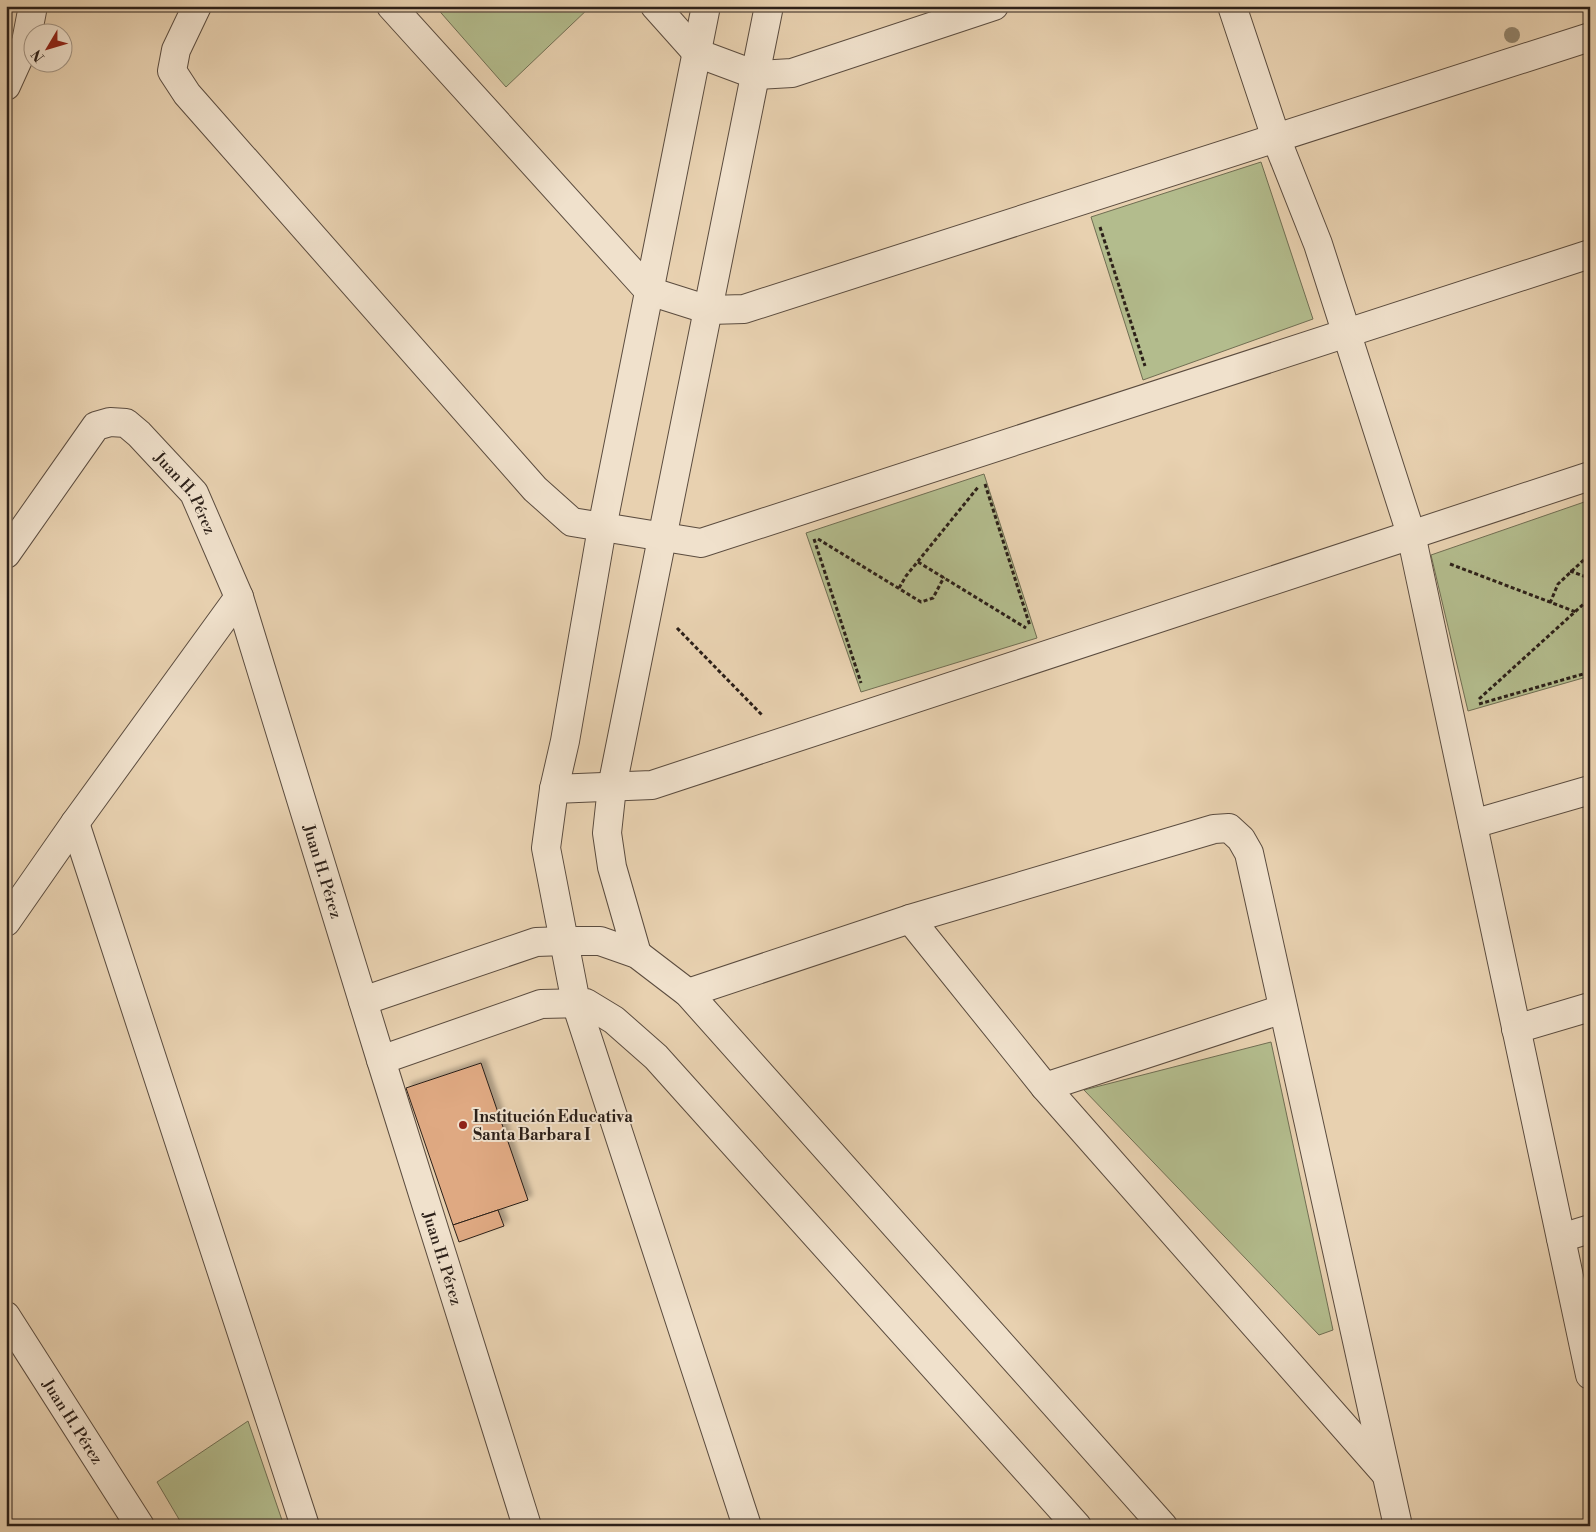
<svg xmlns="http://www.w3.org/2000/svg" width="1596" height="1532" viewBox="0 0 1596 1532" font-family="'Libre Bodoni',serif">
<defs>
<filter id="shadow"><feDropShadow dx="4.5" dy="-4.5" stdDeviation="2.5" flood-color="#0004"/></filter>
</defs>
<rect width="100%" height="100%" fill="#e8d1b0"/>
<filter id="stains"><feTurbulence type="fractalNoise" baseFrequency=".004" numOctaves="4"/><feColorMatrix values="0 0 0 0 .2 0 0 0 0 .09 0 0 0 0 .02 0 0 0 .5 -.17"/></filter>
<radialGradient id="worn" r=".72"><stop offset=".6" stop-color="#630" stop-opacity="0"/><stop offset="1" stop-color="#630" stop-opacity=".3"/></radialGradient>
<!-- green -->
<g fill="#b3bc8d" stroke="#706e53">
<polygon points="435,6 591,6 506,87"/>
<polygon points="1261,162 1313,319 1143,380 1091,217"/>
<polygon points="984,474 1037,638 861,692 806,533"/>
<polygon points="1590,500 1590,676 1468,711 1431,555"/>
<polygon points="1271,1042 1333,1330 1319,1335 1084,1090"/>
<polygon points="248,1421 284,1526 183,1526 157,1482"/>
</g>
<!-- building -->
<g fill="#dfa982" stroke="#2c2019" filter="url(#shadow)">
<polygon points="481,1063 528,1200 453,1225 406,1088"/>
<polygon points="498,1210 504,1226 459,1242 453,1225"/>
</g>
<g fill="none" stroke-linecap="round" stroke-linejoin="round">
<!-- minor casing -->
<g stroke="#5b4c3f" stroke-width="30">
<g id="minor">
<polyline points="197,6 176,50 172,71 187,94 535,489 572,522 701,543 1590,254"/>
<polyline points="391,6 649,291 709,310 744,309 1590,37"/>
<polyline points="655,6 697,53 756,75 792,73 994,6"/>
<polyline points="706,6 602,528 565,741 554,789 546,848 576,1003 747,1526"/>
<polyline points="1232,6 1276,138 1318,244 1411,534 1590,1375"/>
<polyline points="6,86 26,42 33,6"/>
<path id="s1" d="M6,554L96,426L110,422L126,423L139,434L194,493L239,597L381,1060L527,1526"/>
<polyline points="554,789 652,785 1590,476"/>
<polyline points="75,823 305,1526"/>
<polyline points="1473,824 1590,790"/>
<polyline points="910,919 1045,1087 1386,1474"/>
<polyline points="6,922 75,823 239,597"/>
<polyline points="637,954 612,867 607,833 612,787 769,6"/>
<polyline points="688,993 910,919 1214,829 1229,828 1241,839 1249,853 1398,1526"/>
<polyline points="363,1001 536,942 565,941 600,941 637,954 688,993 1163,1526"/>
<polyline points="1516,1029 1590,1007"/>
<polyline points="381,1060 541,1004 586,1003 614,1020 656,1057 1077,1526"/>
<polyline points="1045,1087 1283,1009"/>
<polyline points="1561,1238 1590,1229"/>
<path id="s2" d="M6,1316L140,1526"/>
</g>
</g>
<!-- path -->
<g stroke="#2c2019" stroke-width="3" stroke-dasharray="4 2.5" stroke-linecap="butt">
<polyline points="1100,227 1145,366"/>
<polyline points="985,484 1030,626"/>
<polyline points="814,539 861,683"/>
<polyline points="818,539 921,602 933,598 944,577"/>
<polyline points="918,562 1026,628"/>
<polyline points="1450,564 1576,612"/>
<polyline points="1570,571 1589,578"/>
<polyline points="899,588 906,576 979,486"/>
<polyline points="1550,603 1558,584 1590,554"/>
<polyline points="677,628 762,715"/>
<polyline points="1479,699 1588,600 1588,578"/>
<polyline points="1479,704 1590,672"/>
</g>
<!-- minor -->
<use href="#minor" stroke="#f0e1cc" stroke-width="28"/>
</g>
<!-- trees -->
<circle fill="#93856d" cx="1512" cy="35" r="8"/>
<!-- markers -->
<circle fill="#8f2418" stroke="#f0e1cc" stroke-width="2" cx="463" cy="1125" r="5"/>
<g text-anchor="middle" stroke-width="4" stroke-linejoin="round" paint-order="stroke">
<!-- street labels -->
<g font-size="16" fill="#2c2019" stroke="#f0e1cc">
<text dy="6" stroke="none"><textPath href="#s1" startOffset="280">Juan H. Pérez</textPath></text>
<text dy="6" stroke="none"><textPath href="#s1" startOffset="685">Juan H. Pérez</textPath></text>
<text dy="6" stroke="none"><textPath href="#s1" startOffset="1090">Juan H. Pérez</textPath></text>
<text dy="6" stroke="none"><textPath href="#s2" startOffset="125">Juan H. Pérez</textPath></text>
</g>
<!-- poi labels -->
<g font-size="16" font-weight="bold" fill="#2c2019" stroke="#f0e1cc" text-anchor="start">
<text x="473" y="1122">Institución Educativa<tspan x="473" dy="18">Santa Barbara I</tspan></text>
</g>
</g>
<!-- margin -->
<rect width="1596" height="1532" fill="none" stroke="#e8d1b0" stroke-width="25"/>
<rect x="8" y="8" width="1581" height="1517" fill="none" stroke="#2c2019" stroke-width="2.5"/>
<rect x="12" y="12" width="1571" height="1507" fill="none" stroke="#2c2019"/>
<!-- north arrow -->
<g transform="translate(48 48) rotate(232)"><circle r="24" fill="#f0e1cc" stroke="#a29484"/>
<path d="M0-4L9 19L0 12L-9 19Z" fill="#8f2418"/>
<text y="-8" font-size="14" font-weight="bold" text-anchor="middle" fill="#2c2019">N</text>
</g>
<rect width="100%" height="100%" filter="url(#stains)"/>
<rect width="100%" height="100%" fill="url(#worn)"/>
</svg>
